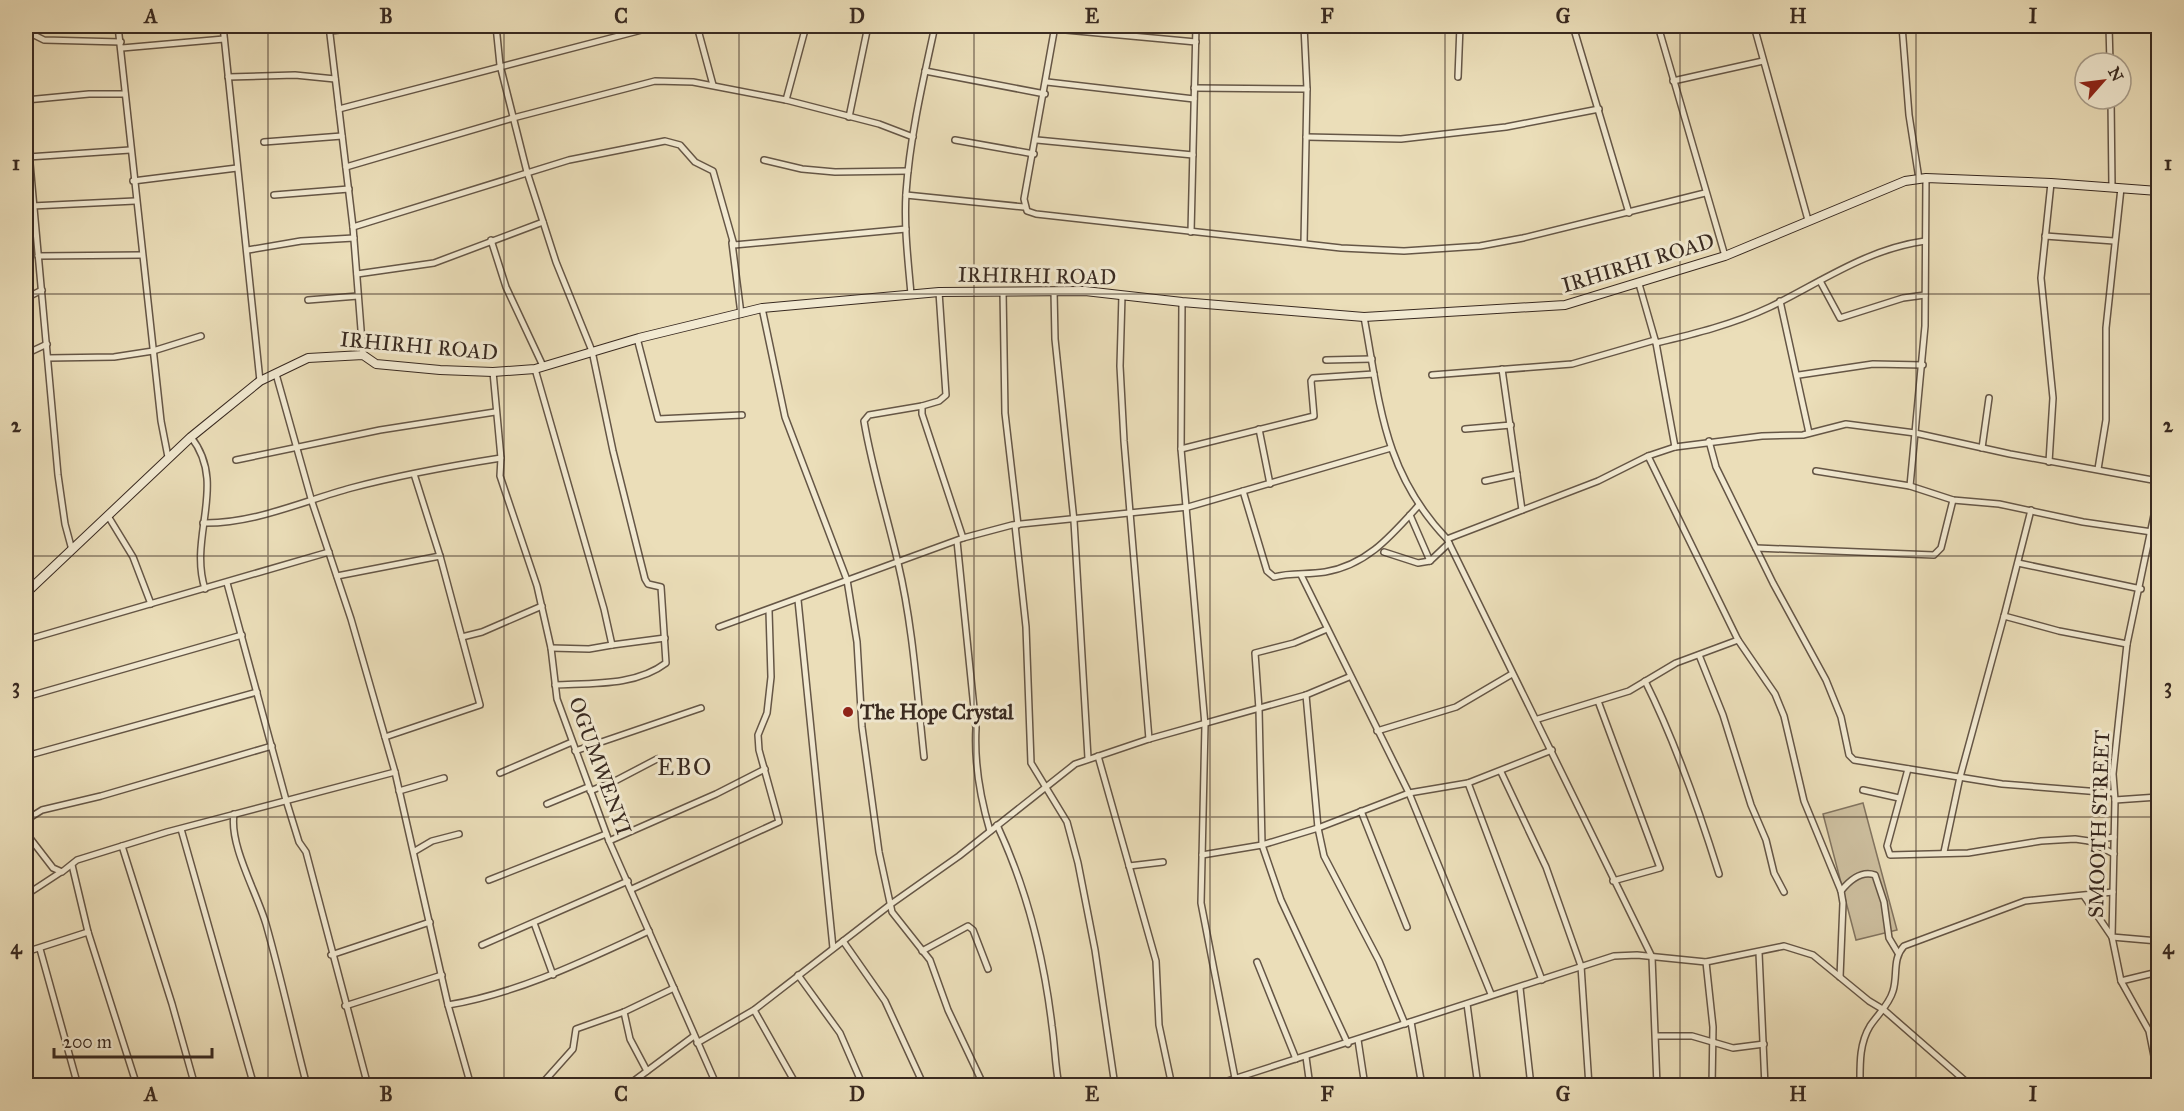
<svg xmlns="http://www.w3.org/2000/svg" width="2184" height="1111" viewBox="0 0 2184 1111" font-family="'IM FELL Great Primer',serif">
<rect width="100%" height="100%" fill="#ebdeb9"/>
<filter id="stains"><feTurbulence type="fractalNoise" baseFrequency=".00333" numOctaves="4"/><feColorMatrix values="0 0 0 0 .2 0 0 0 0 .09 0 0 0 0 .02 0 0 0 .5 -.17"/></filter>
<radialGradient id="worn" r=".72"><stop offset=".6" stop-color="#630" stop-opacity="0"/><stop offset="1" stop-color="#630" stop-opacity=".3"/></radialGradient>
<!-- green -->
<polygon fill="#cdbf9f" stroke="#827460" stroke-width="1.5" points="1863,803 1897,930 1856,940 1823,814"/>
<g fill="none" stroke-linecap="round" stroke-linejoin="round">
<!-- street casing -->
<g stroke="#655646" stroke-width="8">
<g id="street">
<polyline points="118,26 161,421 168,457"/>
<polyline points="223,26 260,381"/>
<polyline points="329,26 353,227 363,355"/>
<path d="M496,26L500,65L527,172L556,262L592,351L613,451L645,579L648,584L661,587L666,663C636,686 592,683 555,685"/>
<polyline points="697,26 713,85"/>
<polyline points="1055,26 1024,199 1027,211 1036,214 1341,248 1404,251 1480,246 1523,238 1705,193"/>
<polyline points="1304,26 1307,89"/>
<polyline points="1573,26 1629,213"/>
<polyline points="1658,26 1725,256"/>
<polyline points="1754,26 1808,220"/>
<polyline points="1902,26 1909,115 1919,179"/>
<polyline points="2109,26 2110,63"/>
<polyline points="1055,29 1196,42"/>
<polyline points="26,31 44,40 121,42"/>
<polyline points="330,31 377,26"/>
<polyline points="122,48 224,39"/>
<polyline points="925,71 1045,94"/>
<polyline points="228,77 295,75 335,79"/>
<polyline points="1458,77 1460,26"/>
<polyline points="1673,81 1763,61"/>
<polyline points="1047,82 1194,99"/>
<polyline points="1194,88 1307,89 1304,243"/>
<polyline points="2111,99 2112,187"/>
<polyline points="26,100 89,94 125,94"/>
<polyline points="786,100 806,26"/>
<polyline points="339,109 657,26"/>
<polyline points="849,117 868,26"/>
<polyline points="26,119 58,475 65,524 72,550"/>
<polyline points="1306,137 1401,139 1506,127 1599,109"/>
<polyline points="955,140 1034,154"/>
<polyline points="1037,140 1193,155"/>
<polyline points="264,142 342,136"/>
<polyline points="28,157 130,150"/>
<polyline points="764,160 802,169 835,172 908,171"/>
<polyline points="346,167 513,118 655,81 693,82 786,100 879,124 913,137"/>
<polyline points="133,181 237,168"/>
<polyline points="274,195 349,189"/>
<polyline points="906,195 1024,207"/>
<polyline points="32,206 135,201"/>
<polyline points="353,227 569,160 665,141 680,145 695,162 713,171 734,245 906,229"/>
<polyline points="1191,232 1196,26"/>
<polyline points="2045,236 2114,241"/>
<polyline points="26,237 35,232"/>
<polyline points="491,240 506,287 543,366"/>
<polyline points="732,243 741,314"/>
<polyline points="248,250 301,241 354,238"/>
<polyline points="38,256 142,255"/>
<polyline points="357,274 434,263 543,222"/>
<polyline points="1820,281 1840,318 1903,298 1925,295"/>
<polyline points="1639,284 1656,343 1675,447"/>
<polyline points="1003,291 1005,413 1018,525"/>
<polyline points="1054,291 1055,339 1074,521 1088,758"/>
<polyline points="939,292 946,395 939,401 922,406 922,414 963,538"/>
<path d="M911,294C908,260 904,227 906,193C910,136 923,81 935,26"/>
<polyline points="1122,295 1120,366 1124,441 1149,739"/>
<polyline points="26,298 42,290"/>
<polyline points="308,300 358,296"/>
<polyline points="1780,301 1809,433"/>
<polyline points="1182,302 1181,449 1205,725 1201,903 1235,1078"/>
<polyline points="762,308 785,417 847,580 857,642 862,727 879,852 892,912 930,960 948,1010 984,1086"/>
<path d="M1364,317C1380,403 1383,472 1447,539L1652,957L1657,1086"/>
<polyline points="637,338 658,419 742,415"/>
<path d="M1656,343C1694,334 1734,324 1770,307C1821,282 1867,249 1925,241"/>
<polyline points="26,354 47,344"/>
<polyline points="48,358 114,357 153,351 201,336"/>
<polyline points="1326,360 1372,359"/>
<polyline points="535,369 604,609 612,645 589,649 551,648"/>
<polyline points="1502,369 1522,510"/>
<polyline points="493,372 501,458 500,476 537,586 551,648 557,699 609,841 717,1086"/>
<polyline points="276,374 312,502 351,619 395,772 448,1005 471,1086"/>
<polyline points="1432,375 1572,364 1655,340"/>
<polyline points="1799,375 1873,364 1923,365"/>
<path d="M922,406L869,415L864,421C872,469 887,515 898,563C913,626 917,692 924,757"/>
<polyline points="1259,429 1270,484"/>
<polyline points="1465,429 1511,425"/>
<path d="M191,437C228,484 188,536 205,589"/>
<polyline points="1709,441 1716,467 1773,583 1826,680 1841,717 1849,755 1854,760 2002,784 2113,793"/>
<polyline points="1982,448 1989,398"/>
<polyline points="1181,449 1314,416 1311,381 1313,378 1374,374"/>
<polyline points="236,460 380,430 495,412"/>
<polyline points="2049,462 2053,398 2041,278 2051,183"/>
<polyline points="2098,469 2106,420 2106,328 2121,188"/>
<polyline points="1816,471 1910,486 1953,500 1999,504 2083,522 2152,532"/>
<polyline points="1485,481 1517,474"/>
<polyline points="1910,486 1925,326 1926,178"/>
<path d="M1243,491L1267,571L1274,577C1291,572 1307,575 1325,572C1367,565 1391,536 1419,505"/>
<polyline points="2158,496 2127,644 2119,717 2113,774 2115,800 2112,937 2121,981 2149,1031 2158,1076"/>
<polyline points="1410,515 1430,561"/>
<polyline points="108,516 133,557 151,604"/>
<path d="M203,523C254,524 303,501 351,488C400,475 450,466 501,458"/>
<polyline points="1015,525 1026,627 1031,763 1067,822 1078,863 1095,950 1115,1086"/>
<polyline points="1447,539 1598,481 1648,456 1675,447 1762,436 1803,435 1846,424 1915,433 2010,454 2158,481"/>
<path d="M957,541L976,728C974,764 980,797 990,831"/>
<polyline points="1756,548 1934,555 1941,548 1953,500"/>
<polyline points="1384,552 1418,563 1430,561 1449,543"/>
<polyline points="2018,563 2141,589"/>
<polyline points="1301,575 1409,793 1491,994"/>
<polyline points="337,576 440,556"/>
<polyline points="227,583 286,800 299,842 306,852 368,1086"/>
<polyline points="798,600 833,948"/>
<polyline points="2004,616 2031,510"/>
<polyline points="719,627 963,538 1012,525 1188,507 1391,448"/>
<polyline points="1327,629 1294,643 1255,653 1259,709 1262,845 1281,900 1348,1044"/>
<polyline points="462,637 482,632 542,606"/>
<polyline points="26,640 329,552"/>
<polyline points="1738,640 1775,694 1784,716 1804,801 1841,891 1843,903 1840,977"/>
<polyline points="612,645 665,638"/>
<polyline points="1699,655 1723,715 1751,805 1766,840 1774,873 1784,892"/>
<path d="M1645,681C1675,741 1699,810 1719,874"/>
<polyline points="1306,695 1318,828 1324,856 1379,961 1405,1024"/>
<polyline points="26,697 242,635"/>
<polyline points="1598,701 1660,868 1613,881"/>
<polyline points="1538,719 1629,691 1676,663 1738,640 1648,456"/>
<polyline points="1377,731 1456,707 1512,674"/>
<polyline points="385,737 480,705 440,556 414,474"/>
<polyline points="575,751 701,708"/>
<polyline points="26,756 257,692"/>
<polyline points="1098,756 1156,961 1159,1025 1172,1086"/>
<polyline points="1908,769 1887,846 1890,855 1968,853 2041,841 2075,839 2089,841 2114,854"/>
<polyline points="1501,772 1546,867 1581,966 1589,1086"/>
<polyline points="500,773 572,742"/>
<polyline points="1468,783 1542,980"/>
<polyline points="1863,790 1899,798"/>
<polyline points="399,791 444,778"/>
<polyline points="590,791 615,781 657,759"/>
<polyline points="2115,800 2158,797"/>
<polyline points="547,804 588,787"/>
<polyline points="1361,811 1407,927"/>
<path d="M234,814C229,845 257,893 266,924C281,977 293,1032 307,1086"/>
<polyline points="26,820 42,810 101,796 272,746"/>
<path d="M997,825C1026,887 1044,958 1052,1026C1055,1046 1055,1065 1059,1086"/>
<polyline points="181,829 254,1086"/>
<polyline points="26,833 53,868 62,872 77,860 167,832 395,772"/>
<polyline points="609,841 716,794 765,769"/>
<polyline points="2089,841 2114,837"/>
<polyline points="122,846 172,1004 195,1086"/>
<polyline points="415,851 432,841 459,834"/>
<polyline points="1944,852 1960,777 2004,616 2059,631 2127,644"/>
<polyline points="1202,855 1262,845 1318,828 1409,793 1468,783 1552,750"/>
<polyline points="72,865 88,932 137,1086"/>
<polyline points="1129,866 1163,862"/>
<polyline points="489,880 606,834"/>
<polyline points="632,889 779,822 759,750 758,735 767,713 771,677 769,611"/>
<path d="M1841,891C1849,881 1861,870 1875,875L1884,902L1889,938L1898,953"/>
<polyline points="26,895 61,872"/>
<polyline points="2084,896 2112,937 2158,941"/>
<polyline points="534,923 553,975"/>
<polyline points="843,941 885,1001 924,1086"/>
<polyline points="482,945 628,881"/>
<polyline points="40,949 78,1086"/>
<polyline points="922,951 968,926 973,930 988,969"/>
<polyline points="26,952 88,932"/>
<polyline points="1759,953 1765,1086"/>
<polyline points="331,955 430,922"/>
<polyline points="1257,962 1296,1059"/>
<polyline points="1706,962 1713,1027 1712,1086"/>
<polyline points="798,975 840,1033 863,1086"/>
<polyline points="2121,981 2158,972"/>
<polyline points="1520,988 1531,1086"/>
<polyline points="1467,1004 1478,1086"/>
<path d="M448,1005C519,993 584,961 649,931"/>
<polyline points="345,1006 442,975"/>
<polyline points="754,1010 797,1086"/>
<polyline points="624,1012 630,1039 647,1071"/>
<polyline points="1411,1022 1422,1086"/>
<polyline points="1657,1036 1692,1036 1733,1048 1764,1044"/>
<polyline points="1358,1040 1365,1086"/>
<polyline points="697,1043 754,1010 891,904 959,856 1075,764 1149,739 1306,695 1349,677"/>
<polyline points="1306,1057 1310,1086"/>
<polyline points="459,1086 469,1082"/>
<polyline points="540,1086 573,1049 576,1029 624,1012 674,988"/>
<polyline points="627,1086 694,1036"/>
<polyline points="1212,1086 1614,956 1637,955 1706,962 1784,946 1813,955 1869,1001 1884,1010 1971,1086"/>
<path d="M1860,1086C1860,1065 1859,1044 1870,1026C1878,1014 1889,1005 1893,991C1898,975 1892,959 1904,946L2025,901L2113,892"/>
</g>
</g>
<!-- secondary casing -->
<g stroke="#382920" stroke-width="10">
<polyline id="secondary" points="26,593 191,437 260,381 308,358 363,355 376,364 440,370 493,372 535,369 639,338 762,308 939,292 1085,291 1182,302 1364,317 1565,305 1725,256 1905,181 1926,178 2051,183 2158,191"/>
</g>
<!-- street -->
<use href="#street" stroke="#f2ead2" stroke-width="5"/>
<!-- secondary -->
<use href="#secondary" stroke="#f2ead2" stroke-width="8"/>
</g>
<!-- grid -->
<path fill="none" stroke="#382920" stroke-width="1.5" stroke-opacity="0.55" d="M268,26V1086M504,26V1086M739,26V1086M974,26V1086M1210,26V1086M1445,26V1086M1680,26V1086M1916,26V1086M26,294H2158M26,556H2158M26,817H2158"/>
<!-- markers -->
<circle fill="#8f2418" stroke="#f2ead2" stroke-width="2" cx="848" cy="712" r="6"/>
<g text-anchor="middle" stroke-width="6" stroke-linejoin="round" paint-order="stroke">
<!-- street labels -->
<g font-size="21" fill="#382920" stroke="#f2ead2">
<text transform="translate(1638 263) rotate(-17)" y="7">IRHIRHI ROAD</text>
<text transform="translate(1037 276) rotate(1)" y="7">IRHIRHI ROAD</text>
<text transform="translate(419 346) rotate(5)" y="7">IRHIRHI ROAD</text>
<text transform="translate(600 766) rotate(70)" y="7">OGUMWENYI</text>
<text transform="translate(2099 824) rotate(-88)" y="7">SMOOTH STREET</text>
</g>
<!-- poi labels -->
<g font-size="21" font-weight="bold" fill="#382920" stroke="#f2ead2" text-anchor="start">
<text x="860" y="719">The Hope Crystal</text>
</g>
<!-- quarter labels -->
<g font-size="24" letter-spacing="1.5" fill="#382920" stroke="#f2ead2">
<text x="685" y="775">EBO</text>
</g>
</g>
<!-- margin -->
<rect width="2184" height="1111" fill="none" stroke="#ebdeb9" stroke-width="66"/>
<!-- north arrow -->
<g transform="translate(2103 81) rotate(62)"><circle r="28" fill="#f2ead2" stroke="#a89d8b" stroke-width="1.5"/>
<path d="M0-4.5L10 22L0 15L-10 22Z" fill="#8f2418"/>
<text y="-9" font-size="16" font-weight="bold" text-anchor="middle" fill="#382920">N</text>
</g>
<!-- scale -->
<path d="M54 1048v9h158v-9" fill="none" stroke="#382920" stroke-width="3"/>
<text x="63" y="1048" font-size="18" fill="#382920" stroke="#f2ead2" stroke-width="4.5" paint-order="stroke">200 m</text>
<rect x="33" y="33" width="2118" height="1045" fill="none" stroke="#382920" stroke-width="2"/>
<g font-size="20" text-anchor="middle" font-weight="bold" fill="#382920">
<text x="151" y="23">A</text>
<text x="386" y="23">B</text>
<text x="621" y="23">C</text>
<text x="857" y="23">D</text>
<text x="1092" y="23">E</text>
<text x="1327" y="23">F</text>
<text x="1563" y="23">G</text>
<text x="1798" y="23">H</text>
<text x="2033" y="23">I</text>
<text x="16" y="170">1</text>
<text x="2168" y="170">1</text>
<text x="16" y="432">2</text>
<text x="2168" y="432">2</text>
<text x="16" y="693">3</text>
<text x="2168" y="693">3</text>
<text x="16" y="954">4</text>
<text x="2168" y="954">4</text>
<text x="151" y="1101">A</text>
<text x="386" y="1101">B</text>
<text x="621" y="1101">C</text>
<text x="857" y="1101">D</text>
<text x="1092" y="1101">E</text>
<text x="1327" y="1101">F</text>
<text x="1563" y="1101">G</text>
<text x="1798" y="1101">H</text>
<text x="2033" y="1101">I</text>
</g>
<rect width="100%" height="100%" filter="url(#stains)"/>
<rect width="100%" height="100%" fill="url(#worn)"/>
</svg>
